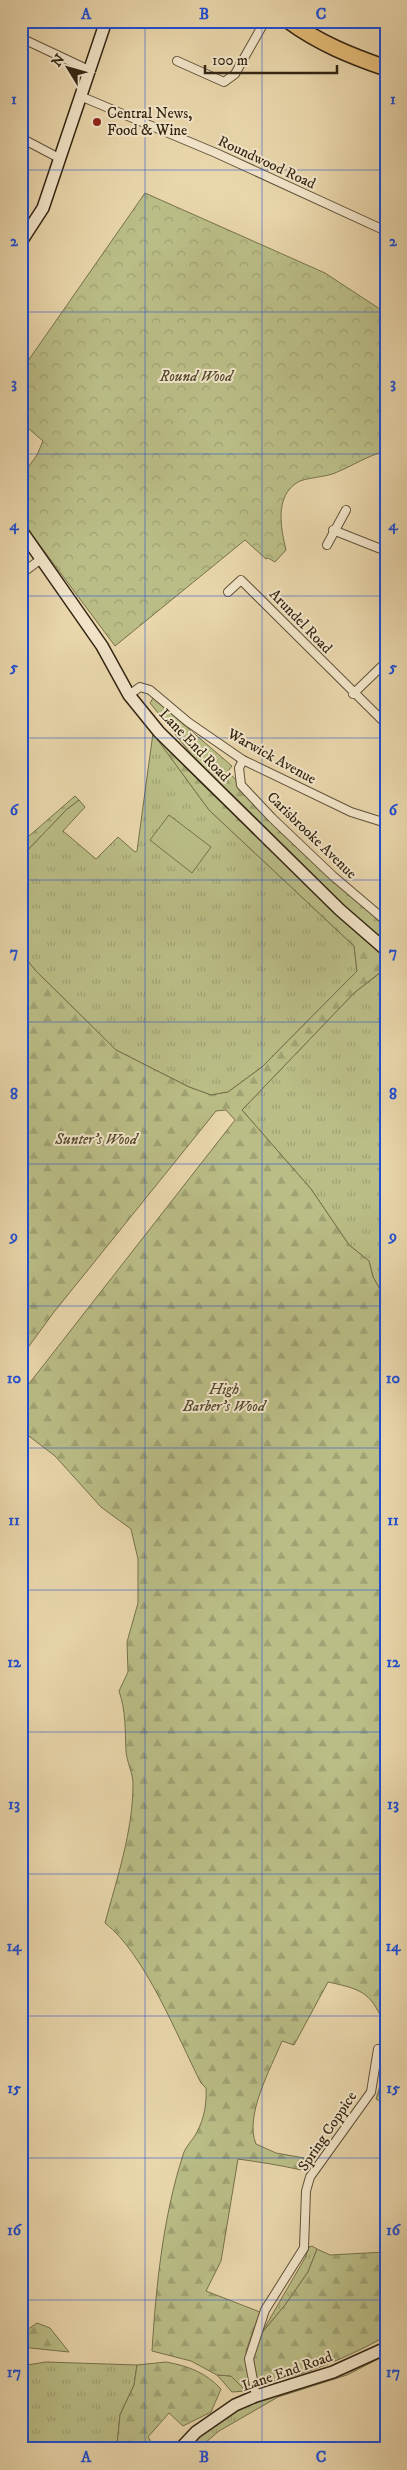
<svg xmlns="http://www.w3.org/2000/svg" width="407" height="2470" viewBox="0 0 407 2470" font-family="'IM FELL DW Pica',serif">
<defs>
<pattern id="grass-tufts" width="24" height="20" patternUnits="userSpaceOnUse" patternTransform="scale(1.25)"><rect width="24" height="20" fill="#babd86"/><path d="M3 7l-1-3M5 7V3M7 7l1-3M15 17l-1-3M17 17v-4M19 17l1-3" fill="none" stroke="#a0a273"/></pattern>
<pattern id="forest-firs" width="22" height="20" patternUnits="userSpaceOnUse" patternTransform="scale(1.25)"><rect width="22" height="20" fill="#babd86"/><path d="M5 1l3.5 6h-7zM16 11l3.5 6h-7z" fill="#a0a273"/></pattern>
<pattern id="park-crowns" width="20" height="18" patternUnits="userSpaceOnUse" patternTransform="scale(1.25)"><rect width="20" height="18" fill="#babd86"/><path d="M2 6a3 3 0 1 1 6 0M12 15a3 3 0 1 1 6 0" fill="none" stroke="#a0a273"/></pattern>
</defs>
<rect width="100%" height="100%" fill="#e9d6ab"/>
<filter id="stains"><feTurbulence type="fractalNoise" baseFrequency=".004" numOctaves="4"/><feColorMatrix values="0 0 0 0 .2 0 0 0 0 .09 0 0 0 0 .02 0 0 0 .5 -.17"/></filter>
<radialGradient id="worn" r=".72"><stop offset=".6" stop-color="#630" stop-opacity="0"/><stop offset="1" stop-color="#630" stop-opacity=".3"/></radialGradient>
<!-- grass -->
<g fill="url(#grass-tufts)" stroke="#76714c">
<polygon points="153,733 209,810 354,946 357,971 262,1067 228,1092 211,1095 189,1087 116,1050 36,971 21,953 21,857 67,809 79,800 85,807 63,831 96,859 118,837 135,852 137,851"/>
<polygon points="384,970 386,972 386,1300 373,1277 369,1261 349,1245 311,1189 242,1110 354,993"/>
<polygon points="312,2246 317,2249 308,2272 285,2305 261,2334 305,2258 309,2247"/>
<path d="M386,2349V2355L347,2375L278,2397L219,2431L198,2449H182C240,2398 315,2376 386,2349Z"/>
<polygon points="46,2362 137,2365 134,2385 120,2415 117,2445 115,2449 21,2449 21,2366"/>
<polygon points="217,2375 231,2376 246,2391 232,2392"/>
</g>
<!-- forest -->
<g fill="url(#forest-firs)" stroke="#76714c">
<path d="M153,698L232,766L228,771C276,827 328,880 386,925V946L217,786L150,703Z"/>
<path d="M159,734L181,763L203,785L386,959V972L383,970L354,993L242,1110L311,1189L349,1245L369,1261L373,1277L386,1300V2028C371,1993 365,1990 328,1982L294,2045L282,2041C271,2068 244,2116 256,2144L276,2153L304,2158L301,2170C280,2165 259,2162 238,2159L221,2261L206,2291L260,2312L246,2351L250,2381L246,2391L231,2376L217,2375L191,2361L152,2351C156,2286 163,2217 183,2155C185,2147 193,2140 197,2132C204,2119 207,2103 206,2088L201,2083C177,2036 145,1954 105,1923C117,1878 133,1831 133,1784C133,1773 127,1763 126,1751C125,1730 126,1711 119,1691L128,1672L127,1642L138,1603V1559L131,1529L101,1507L55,1456L21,1430V1394L235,1120L226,1110L216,1111L54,1312L21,1357V953L36,971L116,1050L189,1087L211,1095L228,1092L262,1067L357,971L354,946L209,810L157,739Z"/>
<polygon points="75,796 79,800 67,809 21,857 21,843"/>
<polygon points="386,2066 386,2104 376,2099"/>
<path d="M317,2249L330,2255L386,2252V2336C355,2354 293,2382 258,2382L252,2361L261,2334L285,2305L308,2272Z"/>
<polygon points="37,2323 50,2328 69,2352 21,2347 21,2334"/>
<path d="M166,2362C189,2366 206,2373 221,2389L211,2412L183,2426L169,2413L148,2437L156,2449H115L117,2445L120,2415L134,2385L137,2365Z"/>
</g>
<!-- park -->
<path fill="url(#park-crowns)" stroke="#76714c" d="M145,193L325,273L386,313V451C369,455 352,466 335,473C326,477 304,478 298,482C274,496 281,529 286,550L275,562L268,558L266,559L245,540L115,646L21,520V477L37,455L43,441L21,422V371Z"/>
<!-- pitch -->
<polygon fill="#babd86" stroke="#76714c" points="169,815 211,847 192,873 150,840"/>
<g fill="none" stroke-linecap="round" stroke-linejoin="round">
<!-- street casing -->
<g stroke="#605139" stroke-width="10">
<g id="street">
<polyline points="21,38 89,70"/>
<polyline points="177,61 224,82 235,74 265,21"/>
<polyline points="80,96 216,153 386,231"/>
<polyline points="21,138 59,158"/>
<polyline points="333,530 386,551"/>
<polyline points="327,545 346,510"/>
<polyline points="21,574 41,559"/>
<polyline points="228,592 241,580 386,724"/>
<polyline points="353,694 386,662"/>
<polyline points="129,695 140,687 150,690 188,722 243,760 351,812 386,823"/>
<polyline points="243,760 239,768 241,785 272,818 333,876 386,921"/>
<polyline points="256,2396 249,2359 265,2310 304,2248 306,2191 310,2177 371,2092 378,2049"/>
</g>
</g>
<!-- secondary casing -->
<g stroke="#332513" stroke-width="14">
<g id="secondary">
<polyline points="21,242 43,208 106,21"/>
<polyline points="21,530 102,646 129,695 159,732 340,910 386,950"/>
<polyline points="180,2449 196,2432 235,2405 256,2396 333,2372 386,2348"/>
</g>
</g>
<!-- highway casing -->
<g stroke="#332513" stroke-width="18">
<path id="highway" d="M289,21C319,43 351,56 386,68"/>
</g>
<!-- street -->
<use href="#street" stroke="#f1e4c8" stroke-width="8"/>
<!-- secondary -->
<use href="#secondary" stroke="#f1e4c8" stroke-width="11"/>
<!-- highway -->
<use href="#highway" stroke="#e4bb76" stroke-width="15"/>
</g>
<!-- grid -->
<path fill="none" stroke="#1d4ed8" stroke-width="1" stroke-opacity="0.55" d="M145,21V2449M262,21V2449M21,170H386M21,312H386M21,454H386M21,596H386M21,738H386M21,880H386M21,1022H386M21,1164H386M21,1306H386M21,1448H386M21,1590H386M21,1732H386M21,1874H386M21,2016H386M21,2158H386M21,2300H386"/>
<!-- markers -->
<circle fill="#8f2418" stroke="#f1e4c8" stroke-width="2" cx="97" cy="122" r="5"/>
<g text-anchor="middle" stroke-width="4" stroke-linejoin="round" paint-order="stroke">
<!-- poi labels -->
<g font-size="15" fill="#332513" stroke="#f1e4c8" text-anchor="start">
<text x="107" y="118">Central News,<tspan x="107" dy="17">Food &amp; Wine</tspan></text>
</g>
<!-- street labels -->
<g font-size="15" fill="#332513" stroke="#f1e4c8">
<text transform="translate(267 162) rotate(25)" y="5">Roundwood Road</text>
<text transform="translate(301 621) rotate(46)" y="5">Arundel Road</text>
<text transform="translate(195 745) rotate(46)" y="5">Lane End Road</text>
<text transform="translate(272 756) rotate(29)" y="5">Warwick Avenue</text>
<text transform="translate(312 835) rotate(44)" y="5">Carisbrooke Avenue</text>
<text transform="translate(327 2131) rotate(-56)" y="5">Spring Coppice</text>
<text transform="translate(287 2371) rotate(-19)" y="5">Lane End Road</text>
</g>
<!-- park labels -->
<g font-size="15" font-style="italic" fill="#554b30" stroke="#f1e4c8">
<text x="196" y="381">Round Wood</text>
<text x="96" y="1144">Sunter's Wood</text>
<text x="224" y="1394">High<tspan x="224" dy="17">Barber's Wood</tspan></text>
</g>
</g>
<!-- margin -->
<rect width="407" height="2470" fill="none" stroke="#e9d6ab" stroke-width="55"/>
<!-- north arrow -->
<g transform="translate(68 68) rotate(307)" stroke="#f1e4c8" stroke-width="4" paint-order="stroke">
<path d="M0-4L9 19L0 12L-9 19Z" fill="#332513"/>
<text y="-8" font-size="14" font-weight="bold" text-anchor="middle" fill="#332513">N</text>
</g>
<!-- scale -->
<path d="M205 65v8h132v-8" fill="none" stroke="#332513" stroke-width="2.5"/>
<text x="212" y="65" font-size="15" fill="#332513" stroke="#f1e4c8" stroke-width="4" paint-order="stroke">100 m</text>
<rect x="28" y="28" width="352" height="2414" fill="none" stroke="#1d4ed8" stroke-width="2"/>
<g font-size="16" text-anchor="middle" font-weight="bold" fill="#1d4ed8">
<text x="86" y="19">A</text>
<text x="204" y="19">B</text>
<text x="321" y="19">C</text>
<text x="14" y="104">1</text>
<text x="393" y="104">1</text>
<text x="14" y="246">2</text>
<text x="393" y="246">2</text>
<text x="14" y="388">3</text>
<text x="393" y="388">3</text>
<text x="14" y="530">4</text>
<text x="393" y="530">4</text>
<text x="14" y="672">5</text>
<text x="393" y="672">5</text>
<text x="14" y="815">6</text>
<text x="393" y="815">6</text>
<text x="14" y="957">7</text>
<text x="393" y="957">7</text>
<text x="14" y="1099">8</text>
<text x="393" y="1099">8</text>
<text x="14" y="1241">9</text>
<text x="393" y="1241">9</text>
<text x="14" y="1383">10</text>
<text x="393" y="1383">10</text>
<text x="14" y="1525">11</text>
<text x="393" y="1525">11</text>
<text x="14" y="1667">12</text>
<text x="393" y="1667">12</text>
<text x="14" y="1809">13</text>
<text x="393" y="1809">13</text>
<text x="14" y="1951">14</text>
<text x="393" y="1951">14</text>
<text x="14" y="2093">15</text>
<text x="393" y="2093">15</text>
<text x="14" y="2235">16</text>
<text x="393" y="2235">16</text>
<text x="14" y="2377">17</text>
<text x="393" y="2377">17</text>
<text x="86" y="2462">A</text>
<text x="204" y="2462">B</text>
<text x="321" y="2462">C</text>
</g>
<rect width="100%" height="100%" filter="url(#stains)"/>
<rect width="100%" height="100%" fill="url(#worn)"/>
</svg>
